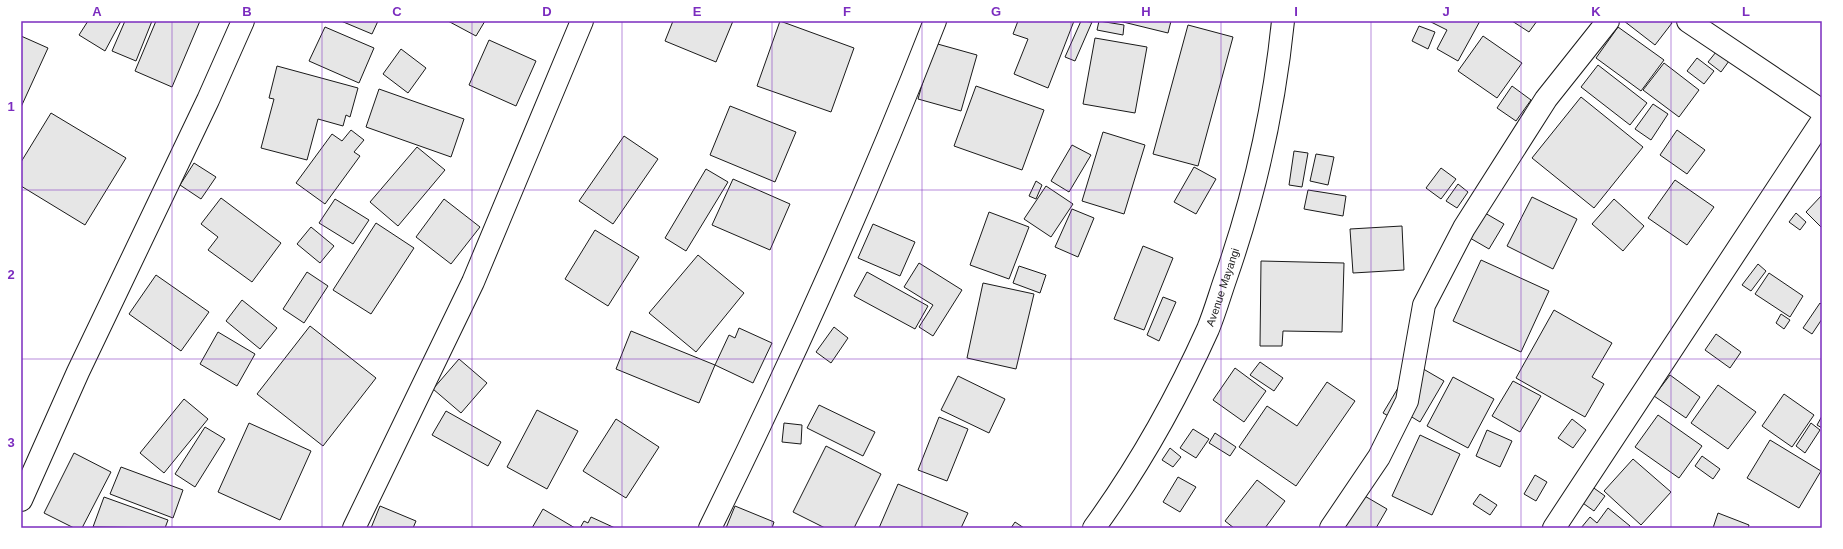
<svg xmlns="http://www.w3.org/2000/svg" width="1843" height="549" viewBox="0 0 1843 549" font-family="Helvetica,sans-serif">
<rect width="100%" height="100%" fill="#fff"/>
<!-- building -->
<g fill="#e6e6e6" stroke="#1a1a1a">
<polygon points="88,21 121,21 105,51 79,35"/>
<polygon points="125,21 152,21 136,61 112,51"/>
<polygon points="156,21 200,21 172,87 135,71"/>
<polygon points="341,21 378,21 372,34"/>
<polygon points="448,21 485,21 476,36"/>
<polygon points="673,21 733,21 716,62 665,41"/>
<polygon points="780,21 854,48 831,112 757,86"/>
<polygon points="1018,21 1074,21 1048,88 1014,74 1028,39 1013,34"/>
<polygon points="1081,21 1092,22 1075,61 1065,57"/>
<polygon points="1099,21 1124,25 1123,35 1097,30"/>
<polygon points="1119,21 1171,21 1168,33"/>
<polygon points="1429,21 1480,21 1458,61 1437,49 1447,30"/>
<polygon points="1512,21 1537,21 1529,32"/>
<polygon points="1624,21 1670,21 1672,23 1655,45"/>
<polygon points="1188,25 1233,37 1198,166 1153,154"/>
<polygon points="1419,26 1435,32 1428,49 1412,41"/>
<polygon points="325,27 374,48 359,83 309,61"/>
<polygon points="1618,27 1664,60 1641,91 1596,58"/>
<polygon points="21,36 48,48 21,107"/>
<polygon points="1483,36 1522,63 1497,98 1458,71"/>
<polygon points="1095,38 1147,47 1135,113 1083,104"/>
<polygon points="489,40 536,61 516,106 469,85"/>
<polygon points="934,43 977,55 961,111 918,99"/>
<polygon points="401,49 426,68 408,93 383,74"/>
<polygon points="1716,52 1729,61 1721,72 1708,62"/>
<polygon points="1697,58 1714,71 1704,84 1687,71"/>
<polygon points="1664,63 1699,90 1679,117 1643,90"/>
<polygon points="1598,65 1647,103 1630,125 1581,87"/>
<polygon points="277,66 358,88 350,117 346,115 343,126 318,119 307,160 261,148 274,99 269,98"/>
<polygon points="976,86 1044,110 1022,170 954,146"/>
<polygon points="1512,86 1531,100 1516,121 1497,108"/>
<polygon points="379,89 464,119 451,157 366,127"/>
<polygon points="1581,97 1643,147 1594,208 1532,158"/>
<polygon points="1653,104 1668,114 1651,140 1635,129"/>
<polygon points="730,106 796,132 775,182 710,155"/>
<polygon points="51,113 126,158 85,225 21,186 21,162"/>
<polygon points="351,130 364,140 354,152 360,156 325,204 296,183 332,134 342,141"/>
<polygon points="1677,130 1705,150 1687,174 1660,155"/>
<polygon points="1103,132 1145,145 1124,214 1082,201"/>
<polygon points="624,136 658,159 613,224 579,201"/>
<polygon points="1072,145 1091,155 1069,192 1051,181"/>
<polygon points="417,147 445,170 398,226 370,202"/>
<polygon points="1294,151 1308,153 1302,187 1289,185"/>
<polygon points="1316,154 1334,157 1328,185 1310,181"/>
<polygon points="194,163 216,177 201,199 180,185"/>
<polygon points="1194,167 1216,179 1196,214 1174,202"/>
<polygon points="1441,168 1456,179 1441,199 1426,188"/>
<polygon points="706,169 728,182 686,251 665,238"/>
<polygon points="733,179 790,204 770,250 712,225"/>
<polygon points="1675,180 1714,207 1687,245 1648,218"/>
<polygon points="1036,181 1042,185 1036,199 1029,196"/>
<polygon points="1458,184 1468,192 1457,208 1446,201"/>
<polygon points="1046,186 1073,204 1051,237 1024,219"/>
<polygon points="1308,190 1346,196 1343,216 1304,209"/>
<polygon points="1822,195 1822,228 1806,212"/>
<polygon points="1532,197 1577,219 1553,269 1507,246"/>
<polygon points="221,198 281,243 252,282 208,250 218,237 201,224"/>
<polygon points="335,199 369,220 353,244 319,223"/>
<polygon points="444,199 480,227 451,264 416,237"/>
<polygon points="1614,199 1644,226 1623,251 1592,224"/>
<polygon points="1072,209 1094,218 1078,257 1055,247"/>
<polygon points="989,212 1029,227 1009,279 970,265"/>
<polygon points="1485,213 1504,224 1489,249 1470,238"/>
<polygon points="1796,213 1806,222 1800,230 1789,222"/>
<polygon points="376,223 414,248 371,314 333,290"/>
<polygon points="873,224 915,242 900,276 858,258"/>
<polygon points="1402,226 1404,270 1353,273 1350,229"/>
<polygon points="311,227 334,246 320,263 297,244"/>
<polygon points="595,230 639,257 608,306 565,279"/>
<polygon points="1143,246 1173,258 1144,330 1114,319"/>
<polygon points="698,255 744,293 696,352 649,313"/>
<polygon points="1481,260 1549,291 1521,352 1453,321"/>
<polygon points="1261,261 1344,263 1342,332 1283,331 1282,346 1260,346"/>
<polygon points="919,263 962,290 933,336 919,327 933,305 904,287"/>
<polygon points="1758,264 1766,271 1751,291 1742,285"/>
<polygon points="1019,266 1046,275 1040,293 1013,283"/>
<polygon points="307,272 328,286 304,323 283,309"/>
<polygon points="867,272 928,306 915,329 854,296"/>
<polygon points="1769,273 1803,296 1790,317 1755,294"/>
<polygon points="156,275 209,312 181,351 129,314"/>
<polygon points="983,283 1034,294 1016,369 967,358"/>
<polygon points="1163,297 1176,302 1159,341 1147,335"/>
<polygon points="242,300 277,328 260,349 226,321"/>
<polygon points="1820,303 1822,305 1822,319 1812,334 1803,328"/>
<polygon points="1554,310 1612,343 1592,377 1604,384 1585,417 1516,378"/>
<polygon points="1781,314 1790,320 1784,329 1776,323"/>
<polygon points="310,326 376,378 323,446 257,394"/>
<polygon points="834,327 848,338 831,363 816,352"/>
<polygon points="739,328 772,343 753,383 715,365 729,335 735,338"/>
<polygon points="631,331 715,365 699,403 616,369"/>
<polygon points="218,332 255,354 237,386 200,364"/>
<polygon points="1716,334 1741,352 1730,368 1705,350"/>
<polygon points="459,359 487,383 461,413 433,389"/>
<polygon points="1260,362 1283,378 1274,391 1250,375"/>
<polygon points="1413,363 1444,381 1420,422 1407,414 1401,423 1383,413"/>
<polygon points="1235,368 1266,391 1244,422 1213,400"/>
<polygon points="1670,375 1700,397 1686,418 1654,396"/>
<polygon points="958,376 1005,399 989,433 941,410"/>
<polygon points="1453,377 1494,399 1468,448 1427,426"/>
<polygon points="1513,381 1541,396 1520,432 1492,416"/>
<polygon points="1327,382 1355,401 1296,486 1239,447 1267,406 1297,426"/>
<polygon points="1718,385 1756,412 1728,449 1691,423"/>
<polygon points="1784,394 1814,415 1792,447 1762,426"/>
<polygon points="184,399 208,419 164,473 140,453"/>
<polygon points="819,405 875,432 863,456 807,428"/>
<polygon points="537,410 578,431 547,489 507,467"/>
<polygon points="446,411 501,442 488,466 432,435"/>
<polygon points="1658,415 1702,446 1679,478 1635,447"/>
<polygon points="1822,416 1822,428 1817,425"/>
<polygon points="939,417 968,429 947,481 918,470"/>
<polygon points="616,419 659,447 626,498 583,471"/>
<polygon points="1572,419 1586,430 1573,448 1558,438"/>
<polygon points="249,423 311,451 280,520 218,492"/>
<polygon points="784,423 802,425 801,444 782,442"/>
<polygon points="1811,423 1820,430 1805,453 1796,446"/>
<polygon points="205,427 225,439 195,487 175,474"/>
<polygon points="1193,429 1209,439 1196,458 1180,448"/>
<polygon points="1487,430 1512,441 1500,467 1476,456"/>
<polygon points="1215,433 1236,447 1230,456 1209,443"/>
<polygon points="1420,435 1460,454 1432,515 1392,496"/>
<polygon points="1770,440 1821,471 1799,508 1747,478"/>
<polygon points="826,446 881,474 854,528 825,528 793,512"/>
<polygon points="1170,448 1181,457 1173,467 1162,460"/>
<polygon points="74,453 111,472 82,528 74,528 44,513"/>
<polygon points="1702,456 1720,469 1713,479 1695,466"/>
<polygon points="1633,459 1671,492 1641,525 1604,491"/>
<polygon points="121,467 183,490 173,518 110,494"/>
<polygon points="1535,475 1547,482 1536,501 1524,494"/>
<polygon points="1178,477 1196,487 1180,512 1163,502"/>
<polygon points="1257,480 1285,501 1265,528 1234,528 1225,521"/>
<polygon points="898,484 968,513 961,528 879,528"/>
<polygon points="1591,486 1605,496 1594,511 1580,501"/>
<polygon points="1351,488 1387,509 1376,528 1342,528"/>
<polygon points="1480,494 1497,505 1490,515 1473,504"/>
<polygon points="104,497 168,520 165,528 93,527"/>
<polygon points="380,506 416,521 413,528 371,528"/>
<polygon points="735,506 774,522 772,528 726,528"/>
<polygon points="1608,508 1630,526 1629,528 1581,528 1590,517 1597,523"/>
<polygon points="543,509 575,528 532,528"/>
<polygon points="1718,513 1749,525 1748,528 1713,528"/>
<polygon points="591,517 615,528 580,528 584,521 588,523"/>
<polygon points="1015,522 1024,528 1011,528"/>
</g>
<g fill="none" stroke-linecap="round" stroke-linejoin="round">
<!-- street casing -->
<g stroke="#1a1a1a" stroke-width="24">
<g id="street">
<polyline points="1688,21 1822,111"/>
<polyline points="21,500 78,372 208,100 243,21"/>
<polyline points="354,528 473,282 582,21"/>
<path d="M710,528C792,362 868,193 935,21"/>
<polyline points="1331,528 1379,457 1407,401 1424,305 1464,228 1546,99 1608,21"/>
<polyline points="1554,528 1822,121"/>
</g>
</g>
<!-- secondary casing -->
<g stroke="#1a1a1a" stroke-width="24">
<g id="secondary">
<path id="s1" d="M1094,528C1139,466 1177,398 1208,329C1215,312 1220,294 1226,277C1255,194 1274,109 1283,21"/>
</g>
</g>
<!-- street -->
<use href="#street" stroke="#fff" stroke-width="22"/>
<!-- secondary -->
<use href="#secondary" stroke="#fff" stroke-width="22"/>
</g>
<!-- grid -->
<path fill="none" stroke="#7b2cbf" stroke-width="1" stroke-opacity="0.55" d="M172,21V528M322,21V528M472,21V528M622,21V528M772,21V528M922,21V528M1071,21V528M1221,21V528M1371,21V528M1521,21V528M1671,21V528M21,190H1822M21,359H1822"/>
<g text-anchor="middle" stroke-width="3" stroke-linejoin="round" paint-order="stroke">
<!-- street labels -->
<g font-size="11" fill="#1a1a1a" stroke="#fff">
<text dy="4" stroke="none"><textPath href="#s1" startOffset="274">Avenue Mayangi</textPath></text>
</g>
</g>
<!-- border -->
<rect width="1843" height="549" fill="none" stroke="#ffffff" stroke-width="44"/>
<rect x="22" y="22" width="1799" height="505" fill="none" stroke="#7b2cbf" stroke-width="1.5"/>
<g font-size="13" text-anchor="middle" font-weight="bold" fill="#7b2cbf">
<text x="97" y="16">A</text>
<text x="247" y="16">B</text>
<text x="397" y="16">C</text>
<text x="547" y="16">D</text>
<text x="697" y="16">E</text>
<text x="847" y="16">F</text>
<text x="996" y="16">G</text>
<text x="1146" y="16">H</text>
<text x="1296" y="16">I</text>
<text x="1446" y="16">J</text>
<text x="1596" y="16">K</text>
<text x="1746" y="16">L</text>
<text x="11" y="111">1</text>
<text x="11" y="279">2</text>
<text x="11" y="447">3</text>
</g>
</svg>
